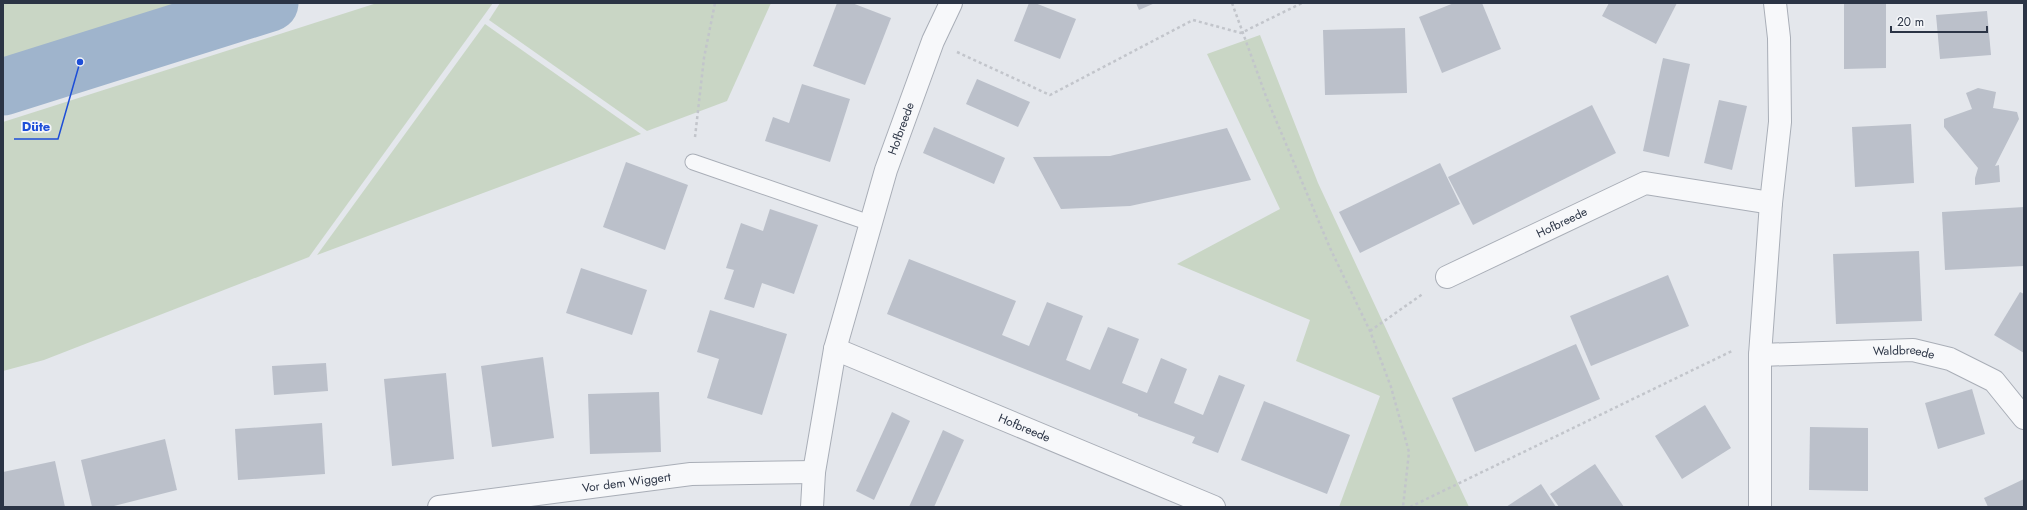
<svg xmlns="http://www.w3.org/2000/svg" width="2027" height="510" viewBox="0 0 2027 510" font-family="Jost,sans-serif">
<rect width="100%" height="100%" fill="#e4e7ec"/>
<!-- green -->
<g fill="#c9d6c5">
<polygon points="3,3 187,3 3,61"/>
<polygon points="377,3 493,3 309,257 44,360 3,371 3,122"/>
<polygon points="500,3 771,3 727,101 647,131 489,20"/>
<polygon points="485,24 641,134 317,255"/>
<polygon points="1260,35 1318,183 1469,507 1339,507 1380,396 1296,361 1310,320 1177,264 1280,209 1207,54"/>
</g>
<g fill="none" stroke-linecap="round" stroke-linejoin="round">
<!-- river -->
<polyline stroke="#9fb4cc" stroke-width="57" points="3,87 270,3"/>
</g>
<!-- building -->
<g fill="#bbc0ca">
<polygon points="837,3 852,3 891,18 865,85 813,66"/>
<polygon points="1029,3 1035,3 1076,19 1060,59 1014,41"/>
<polygon points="1136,3 1155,3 1139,10"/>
<polygon points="1454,3 1482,3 1501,49 1442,73 1419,17"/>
<polygon points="1609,3 1677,3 1656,44 1602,16"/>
<polygon points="1844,3 1886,3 1886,68 1844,69"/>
<polygon points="1987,11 1991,55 1940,59 1936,15"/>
<polygon points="1405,28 1407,93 1325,95 1323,30"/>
<polygon points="1663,58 1690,64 1669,157 1643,151"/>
<polygon points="977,79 1030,102 1018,127 966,104"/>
<polygon points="802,84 850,99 830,162 765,141 773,117 789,123"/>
<polygon points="1978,88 1996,92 1993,108 2017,112 2019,119 1995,166 1999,165 2000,182 1975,185 1975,178 1978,168 1944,127 1944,119 1972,109 1966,93"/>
<polygon points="1719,100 1747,106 1732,170 1704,163"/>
<polygon points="1592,105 1616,153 1473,225 1448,177"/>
<polygon points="1911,124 1914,183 1855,187 1852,127"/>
<polygon points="934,127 1005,158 994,184 923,153"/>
<polygon points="1227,128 1251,180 1130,206 1061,209 1033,157 1110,156"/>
<polygon points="626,162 688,185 665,250 603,227"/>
<polygon points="1440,163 1460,204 1360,253 1339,212"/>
<polygon points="2024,207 2024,266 1945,270 1942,212"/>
<polygon points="770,209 818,225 794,294 762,283 754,308 724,299 734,270 726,268 741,223 763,231"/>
<polygon points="1919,251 1922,321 1836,324 1833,254"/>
<polygon points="909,259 1016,301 1002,335 1029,346 1047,302 1083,316 1066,360 1090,370 1108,327 1139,339 1122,383 1147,393 1161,358 1187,369 1174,403 1203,415 1219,375 1245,385 1218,453 1192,443 1195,437 1138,416 1138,414 887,314"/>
<polygon points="581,268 647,290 632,335 566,313"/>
<polygon points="1668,275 1689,326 1591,366 1570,316"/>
<polygon points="2020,292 2024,294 2024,353 1994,335"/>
<polygon points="710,310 787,334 762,415 707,398 719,359 697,352"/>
<polygon points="1576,344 1600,399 1475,452 1452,398"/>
<polygon points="543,357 554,438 492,447 481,366"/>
<polygon points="326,363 328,391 274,395 272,366"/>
<polygon points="446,373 454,459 392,466 384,379"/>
<polygon points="1972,389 1985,434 1938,449 1925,403"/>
<polygon points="659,392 661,452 590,454 588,394"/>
<polygon points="1264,401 1350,435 1327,494 1241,460"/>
<polygon points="1705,405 1731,448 1682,479 1655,436"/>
<polygon points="892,412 910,421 874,500 856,491"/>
<polygon points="322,423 325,474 238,480 235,429"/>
<polygon points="1810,427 1868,428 1868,491 1809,490"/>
<polygon points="943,430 964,440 934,507 909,507"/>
<polygon points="165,439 177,490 110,507 92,507 81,460"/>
<polygon points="55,461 65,507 3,507 3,472"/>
<polygon points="1595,464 1624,507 1559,507 1550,494"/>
<polygon points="2024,479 2024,507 1988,507 1984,498"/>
<polygon points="1541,484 1556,507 1506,507"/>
</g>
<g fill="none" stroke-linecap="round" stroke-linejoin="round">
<!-- lane casing -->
<g stroke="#a9aeb7" stroke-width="17">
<polyline id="lane" points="693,162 870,223"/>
</g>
<!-- street casing -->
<g stroke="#a9aeb7" stroke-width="24">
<g id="street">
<path id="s1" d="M1447,277L1645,183L1771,203"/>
<path id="s2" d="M835,349L1214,507"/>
<path id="s3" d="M1760,355L1913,350L1950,359L1994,381L2024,418"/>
<path id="s4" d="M439,507L691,474L814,472"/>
<path id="s5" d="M812,507L814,472L835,349L886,170L933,41L951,3"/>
<polyline points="1760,507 1760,355 1771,203 1780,122 1779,38 1775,3"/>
</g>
</g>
<!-- path -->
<g stroke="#c2c5cb" stroke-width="2.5" stroke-dasharray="3 3" stroke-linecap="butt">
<polyline points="1232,3 1267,99 1330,248 1370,331 1391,387 1409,452 1403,507"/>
<polyline points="957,52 1050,95 1193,20 1241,33 1302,3"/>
<polyline points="695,137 704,58 715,3"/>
<polyline points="1370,331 1424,293"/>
<polyline points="1410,507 1732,351"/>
</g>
<!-- lane -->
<use href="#lane" stroke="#f7f8fa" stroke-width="15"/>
<!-- street -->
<use href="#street" stroke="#f7f8fa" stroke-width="22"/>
</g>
<g text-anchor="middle" stroke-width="3.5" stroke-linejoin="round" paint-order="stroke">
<!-- street labels -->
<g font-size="12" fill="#2b3445" stroke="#f4f6f9">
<text dy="4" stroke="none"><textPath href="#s5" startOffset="390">Hofbreede</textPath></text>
<text dy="4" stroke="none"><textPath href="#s1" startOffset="127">Hofbreede</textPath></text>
<text dy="4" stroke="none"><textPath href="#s3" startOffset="144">Waldbreede</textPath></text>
<text dy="4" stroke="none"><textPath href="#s2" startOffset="205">Hofbreede</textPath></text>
<text dy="4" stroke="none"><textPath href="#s4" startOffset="189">Vor dem Wiggert</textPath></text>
</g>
</g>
<!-- callouts -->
<path fill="none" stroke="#1d4ed8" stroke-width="1.5" d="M80 62L58 139H14"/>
<circle fill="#1d4ed8" stroke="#f4f6f9" stroke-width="1.5" cx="80" cy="62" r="4"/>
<g font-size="13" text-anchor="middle" font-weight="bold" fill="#1d4ed8" stroke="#f4f6f9" stroke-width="3.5" stroke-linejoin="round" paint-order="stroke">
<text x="36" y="131">Düte</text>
</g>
<!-- border -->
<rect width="2027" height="510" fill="none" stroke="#2b3445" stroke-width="8"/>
<!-- scale -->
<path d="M1891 26v6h96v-6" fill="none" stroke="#2b3445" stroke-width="2"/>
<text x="1897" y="26" font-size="12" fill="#2b3445" stroke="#f4f6f9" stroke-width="3" paint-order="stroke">20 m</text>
</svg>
